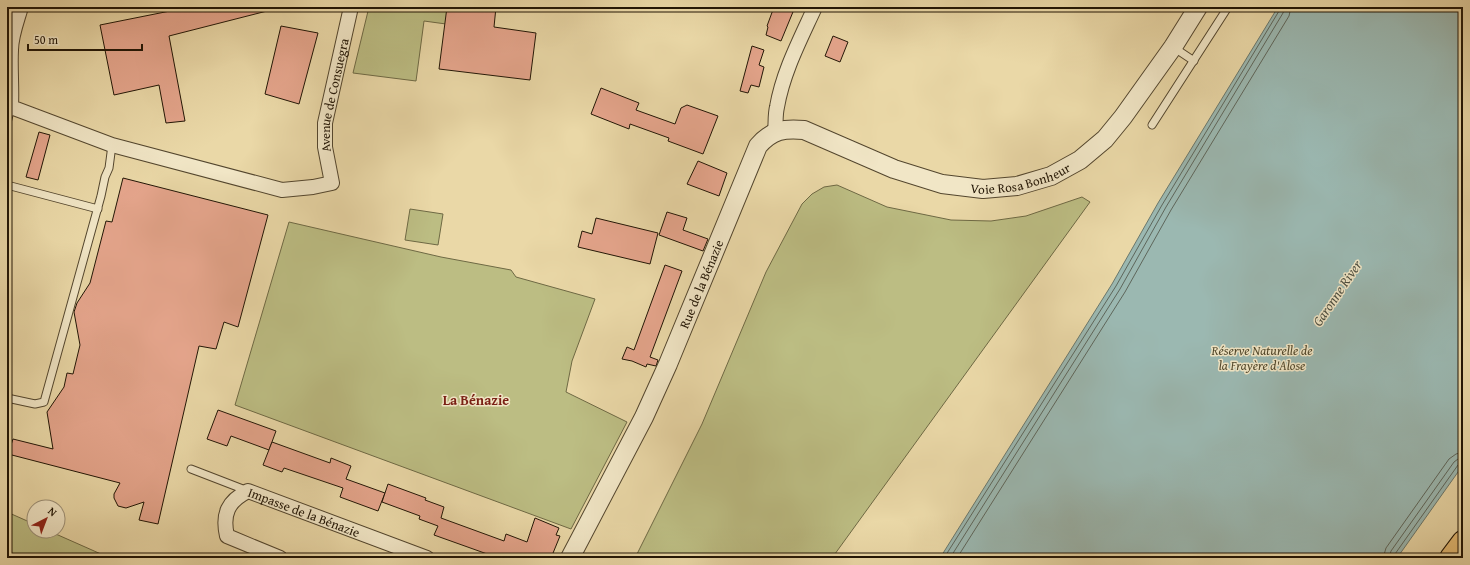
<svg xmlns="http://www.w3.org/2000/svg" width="1470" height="565" viewBox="0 0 1470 565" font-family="'Gentium Book Plus',serif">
<rect width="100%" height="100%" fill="#ead8a7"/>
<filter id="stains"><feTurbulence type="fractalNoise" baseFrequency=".005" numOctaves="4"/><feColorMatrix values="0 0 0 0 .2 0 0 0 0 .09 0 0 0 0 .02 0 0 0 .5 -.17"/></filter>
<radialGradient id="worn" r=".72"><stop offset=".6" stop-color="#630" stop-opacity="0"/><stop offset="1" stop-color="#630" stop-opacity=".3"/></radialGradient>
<!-- green -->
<g fill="#bcbd83" stroke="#6e6944">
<polygon points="369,7 448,7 446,24 424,21 416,81 353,73"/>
<polygon points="837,185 887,207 951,220 991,221 1026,216 1082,197 1090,202 832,558 635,558 702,424 766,272 802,204 812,194 824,187"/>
<polygon points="410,209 443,214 438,245 405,240"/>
<polygon points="289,222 441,257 511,270 516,277 595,299 572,361 566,392 627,422 571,529 235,405"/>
<polygon points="7,512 34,524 34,531 49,531 110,558 7,558"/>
</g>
<!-- water -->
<polygon fill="#9bb8b1" stroke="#6a776c" points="1278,7 1463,7 1463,465 1397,558 940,558 1112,284 1158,203"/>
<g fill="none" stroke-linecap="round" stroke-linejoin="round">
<!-- shore -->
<g stroke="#5e665b" stroke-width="1">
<polyline points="944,558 1116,286 1162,205 1279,11 1280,7"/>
<polyline points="950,558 1120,289 1166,207 1283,13 1285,7"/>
<polyline points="957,558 1125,292 1171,210 1289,16 1291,7"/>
<polyline points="1383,558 1386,548 1449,459 1456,454 1463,452"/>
<polyline points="1389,558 1391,551 1454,462 1458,459 1463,458"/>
<polyline points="1394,558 1395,554 1458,465 1463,463"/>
</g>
</g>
<!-- building -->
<g fill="#e5a58c" stroke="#211505">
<polygon points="175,7 267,7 267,11 169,36 185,121 166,123 159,85 114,95 100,25 175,10"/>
<polygon points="447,7 496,7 494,27 536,33 530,80 439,69"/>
<polygon points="774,7 795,7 781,41 766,35 768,27 767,26"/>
<polygon points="281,26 318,33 299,104 265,94"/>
<polygon points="833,36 848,42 840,62 825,56"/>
<polygon points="752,46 764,50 759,65 764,67 759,87 751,85 748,93 740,91"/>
<polygon points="601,88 639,103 636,110 675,124 681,108 687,105 718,116 703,154 668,141 669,138 630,124 629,129 591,114"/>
<polygon points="39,132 50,135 38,180 26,177"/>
<polygon points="698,161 727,173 719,196 687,184"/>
<polygon points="123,178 268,215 238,327 224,322 216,349 199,346 158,524 139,520 144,502 126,508 118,506 114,498 114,494 120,483 8,454 13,439 53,449 47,412 64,387 67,373 73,374 80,345 74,312 77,303 90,283 106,221 112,222"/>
<polygon points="667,212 687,218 683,230 708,239 703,251 659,235"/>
<polygon points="596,218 658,233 650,264 578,247 582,231 592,234"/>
<polygon points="665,265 682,271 650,357 658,360 656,366 647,364 646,367 632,361 622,359 627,347 634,350"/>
<polygon points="218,410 276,431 269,450 231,436 227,446 207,439"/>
<polygon points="272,442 330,463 331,458 351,466 346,479 385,493 378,511 340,497 343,488 284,468 282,472 263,465"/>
<polygon points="388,484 426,498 425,500 444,507 441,518 504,541 506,534 527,542 535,518 559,528 556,535 560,536 551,558 489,558 490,555 434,535 438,526 419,519 420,516 382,502"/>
</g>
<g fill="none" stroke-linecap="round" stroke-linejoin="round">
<!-- service casing -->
<g stroke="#53462e" stroke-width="9">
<g id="service">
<polyline points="1173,47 1194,61"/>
<polyline points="7,123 11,107"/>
<polyline points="1152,125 1228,7"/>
<polyline points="7,185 98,209"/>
<polyline points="7,398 35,404 44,402 101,196 105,177 109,168 112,145"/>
<polyline points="191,469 248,491"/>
</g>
</g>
<!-- minor casing -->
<g stroke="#53462e" stroke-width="16">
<g id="minor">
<path id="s1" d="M21,7C17,21 11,36 11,50C10,69 12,88 11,107L112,145L282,190L313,187L332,183L325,147V123L351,7"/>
<path d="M775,132C776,124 775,115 777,107C783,72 800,40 815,7"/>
<path id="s2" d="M280,558L227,536C222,514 228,501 248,491L427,558"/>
</g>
</g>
<!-- tertiary casing -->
<g stroke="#53462e" stroke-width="20">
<g id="tertiary">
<path id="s3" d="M570,558L644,417L668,364L758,146C772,130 784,128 804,130L894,169L942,184L983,189L1017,186L1051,176L1080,160L1105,139L1123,117L1173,47L1198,7"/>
</g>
</g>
<!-- secondary casing -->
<g stroke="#211505" stroke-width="22">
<polyline id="secondary" points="7,10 17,7"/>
</g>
<!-- primary casing -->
<g stroke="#211505" stroke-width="24">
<polyline id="primary" points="1451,558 1463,542"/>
</g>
<!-- service -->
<use href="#service" stroke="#f1e6c6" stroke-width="7"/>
<!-- minor -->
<use href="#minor" stroke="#f1e6c6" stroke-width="14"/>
<!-- tertiary -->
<use href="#tertiary" stroke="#f1e6c6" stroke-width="18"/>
<!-- secondary -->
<use href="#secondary" stroke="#f1e6c6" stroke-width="20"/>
<!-- primary -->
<use href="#primary" stroke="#e5bc74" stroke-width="22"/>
</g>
<g text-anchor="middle" stroke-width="3" stroke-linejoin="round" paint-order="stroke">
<!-- street labels -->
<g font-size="13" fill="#211505" stroke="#f1e6c6">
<text dy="5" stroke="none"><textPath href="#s1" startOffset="525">Avenue de Consuegra</textPath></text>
<text dy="5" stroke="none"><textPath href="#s3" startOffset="733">Voie Rosa Bonheur</textPath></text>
<text dy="5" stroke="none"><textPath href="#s3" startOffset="304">Rue de la Bénazie</textPath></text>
<text dy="5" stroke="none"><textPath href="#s2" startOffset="172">Impasse de la Bénazie</textPath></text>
</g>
<!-- park labels -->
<g font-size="13" font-style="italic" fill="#50472b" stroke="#f1e6c6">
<text x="1262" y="355">Réserve Naturelle de<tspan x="1262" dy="15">la Frayère d'Alose</tspan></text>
</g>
<!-- water labels -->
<g font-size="14" font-style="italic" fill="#4c4e41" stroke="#f1e6c6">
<text transform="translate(1337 293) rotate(-56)" y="5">Garonne River</text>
</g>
<!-- neighbourhood labels -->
<g font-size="14" font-weight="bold" fill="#7a1f14" stroke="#f1e6c6">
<text x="476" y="405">La Bénazie</text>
</g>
</g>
<!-- margin -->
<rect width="1470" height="565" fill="none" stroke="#ead8a7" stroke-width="24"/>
<rect x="8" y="8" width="1454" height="549" fill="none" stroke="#211505" stroke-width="2"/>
<rect x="12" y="12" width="1446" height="541" fill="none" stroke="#211505"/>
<!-- north arrow -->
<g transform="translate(46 519) rotate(42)"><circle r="19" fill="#f1e6c6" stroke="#9e9279"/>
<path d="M0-3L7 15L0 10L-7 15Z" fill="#8f2418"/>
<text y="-6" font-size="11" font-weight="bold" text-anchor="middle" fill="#211505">N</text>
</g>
<!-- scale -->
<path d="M28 44v6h114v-6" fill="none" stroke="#211505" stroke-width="2"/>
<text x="34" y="44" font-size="12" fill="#211505" stroke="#f1e6c6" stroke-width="3" paint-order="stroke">50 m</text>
<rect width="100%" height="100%" filter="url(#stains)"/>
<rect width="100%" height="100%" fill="url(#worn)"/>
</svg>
